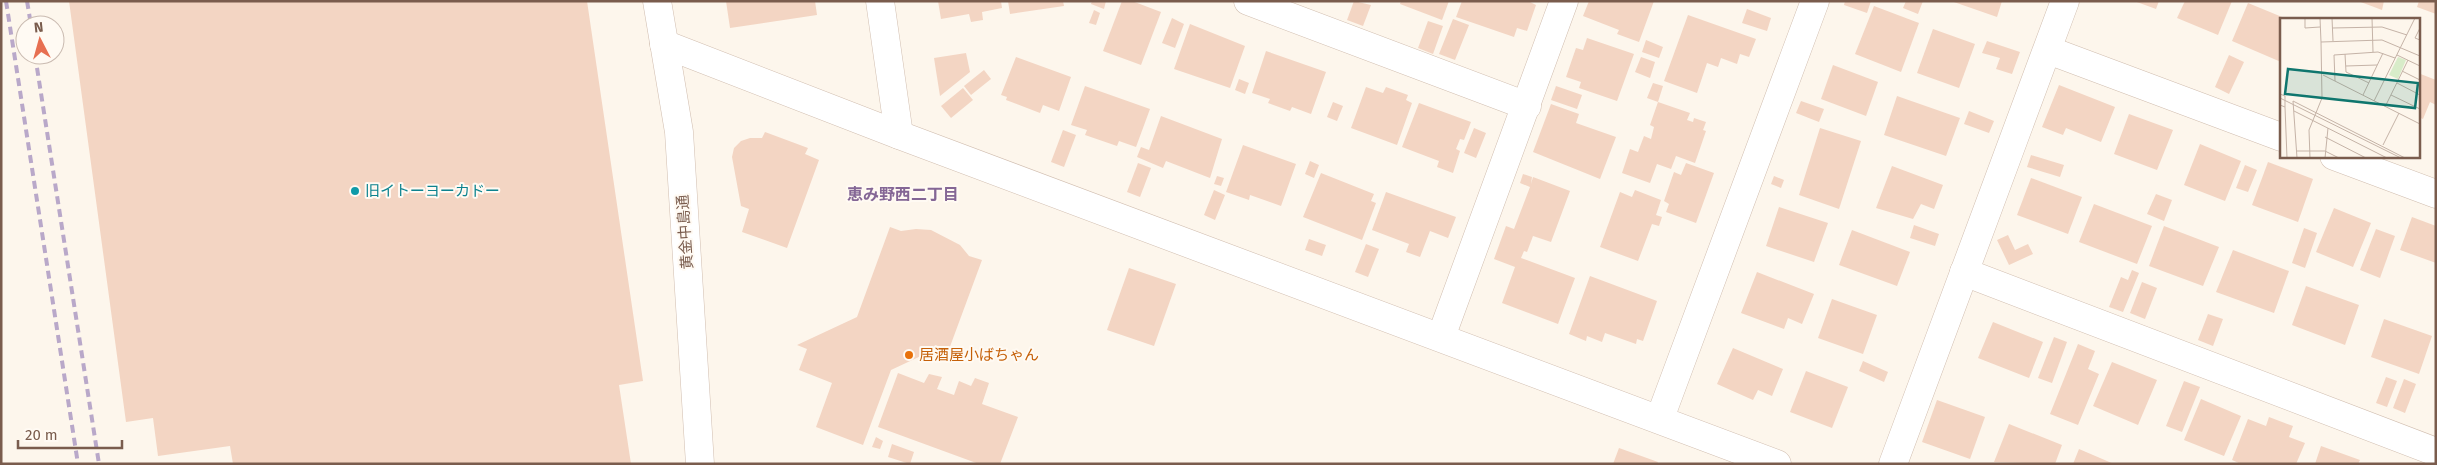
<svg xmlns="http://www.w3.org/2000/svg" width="2437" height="465" viewBox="0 0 2437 465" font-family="'Fira Sans','Noto Sans JP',sans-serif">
<rect width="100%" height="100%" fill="#fdf6ec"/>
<!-- building -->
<g fill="#f3d5c3">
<polygon points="69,1 587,1 643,381 619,385 631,464 233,464 230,446 158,456 153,418 126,422"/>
<polygon points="726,1 815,1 817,15 730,28"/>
<polygon points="938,1 1001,1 1002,8 982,12 983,20 971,22 969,14 941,19"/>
<polygon points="1008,1 1063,1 1064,6 1010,14"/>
<polygon points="1092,1 1106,1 1104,9 1091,4"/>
<polygon points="1122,1 1132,1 1161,12 1141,65 1103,51"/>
<polygon points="1354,1 1371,5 1363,26 1347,20"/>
<polygon points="1401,1 1449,1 1442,20 1400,4"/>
<polygon points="1462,1 1528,1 1536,5 1527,31 1517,28 1514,37 1456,17"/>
<polygon points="1589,1 1654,1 1639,42 1617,34 1619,30 1583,16"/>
<polygon points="1845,1 1871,1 1867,13 1844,5"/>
<polygon points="1906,1 1923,1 1918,14 1903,8"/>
<polygon points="1951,1 2002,1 1997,17"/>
<polygon points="2134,1 2159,1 2156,9"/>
<polygon points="2185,1 2232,1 2218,35 2177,18"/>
<polygon points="2358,1 2384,1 2382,10"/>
<polygon points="2419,1 2436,1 2436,14 2417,7"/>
<polygon points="2248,3 2287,19 2281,19 2281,62 2232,41"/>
<polygon points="1874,6 1919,23 1901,72 1855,54"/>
<polygon points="1747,9 1771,18 1767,31 1742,23"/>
<polygon points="1094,10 1100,13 1096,25 1089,23"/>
<polygon points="1688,15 1756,39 1749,57 1740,54 1737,64 1721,58 1718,67 1707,63 1697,93 1664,81"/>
<polygon points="1172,18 1184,24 1175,48 1162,43"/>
<polygon points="1453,19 1469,25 1455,60 1439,54"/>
<polygon points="1428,21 1443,26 1433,54 1418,48"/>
<polygon points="1190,24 1245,46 1230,88 1174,69"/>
<polygon points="1933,29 1975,44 1959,88 1917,73"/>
<polygon points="1587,38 1634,54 1617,101 1579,88 1581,82 1566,77 1576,48 1583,50"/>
<polygon points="1646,40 1663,47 1659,58 1642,52"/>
<polygon points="1987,41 2020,52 2012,74 1996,69 2000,58 1982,53"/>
<polygon points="1266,51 1326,72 1311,114 1292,107 1290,111 1268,103 1270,99 1252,93"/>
<polygon points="966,53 970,72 940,96 934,58"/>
<polygon points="2229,55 2244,62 2229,94 2215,87"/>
<polygon points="1016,57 1071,77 1059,111 1043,105 1040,113 1006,100 1007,97 1001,95"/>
<polygon points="1641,57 1655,62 1650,78 1635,72"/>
<polygon points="1833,65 1878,82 1866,116 1821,99"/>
<polygon points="984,70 991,79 971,95 964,86"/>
<polygon points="2418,73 2436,80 2436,105 2430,102 2423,119 2418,117"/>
<polygon points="1239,79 1249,83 1245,94 1235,90"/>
<polygon points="1653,83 1663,86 1658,102 1647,98"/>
<polygon points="2059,85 2115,107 2101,142 2066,128 2063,135 2042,127"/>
<polygon points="1085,86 1150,109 1136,147 1119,141 1117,146 1085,135 1087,130 1071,125"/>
<polygon points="1556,86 1582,95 1577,109 1551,100"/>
<polygon points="1366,87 1383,93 1386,87 1408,95 1406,100 1412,103 1397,145 1351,128"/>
<polygon points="963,88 973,100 951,118 941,106"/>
<polygon points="1897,96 1960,118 1946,156 1884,135"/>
<polygon points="1801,101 1824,109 1819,122 1796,113"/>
<polygon points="1333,102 1343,106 1337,121 1327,117"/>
<polygon points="1658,102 1690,113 1687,120 1693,122 1694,118 1706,122 1703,130 1706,131 1695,163 1676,156 1671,169 1657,164 1650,183 1622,173 1630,149 1638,152 1644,136 1651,139 1654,127 1650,125"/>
<polygon points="1419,103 1471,122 1464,140 1460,139 1456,149 1460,151 1453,173 1437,167 1439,161 1402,147"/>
<polygon points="1551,104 1579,114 1576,123 1616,137 1600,179 1533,152"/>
<polygon points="1969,111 1994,121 1989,133 1964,124"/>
<polygon points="2129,114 2173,130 2157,170 2114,154"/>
<polygon points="1161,116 1222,139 1210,178 1166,161 1163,168 1137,157 1141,147 1149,150"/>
<polygon points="1474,128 1486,133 1476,158 1464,153"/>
<polygon points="1820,128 1861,141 1839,209 1799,195"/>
<polygon points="1063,130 1076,135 1064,167 1051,162"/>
<polygon points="765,132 808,148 805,154 819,160 787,248 742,232 749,209 741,206 732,157 734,148 741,141 750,138 762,138"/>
<polygon points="2200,144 2241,161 2225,201 2184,185"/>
<polygon points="1243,145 1296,164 1281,206 1250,195 1249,200 1226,192"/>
<polygon points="2031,155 2064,165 2060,177 2027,167"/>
<polygon points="1310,161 1319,165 1314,178 1305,174"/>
<polygon points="2268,162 2313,179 2298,222 2252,205"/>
<polygon points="1138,163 1151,168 1140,197 1127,192"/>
<polygon points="1686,163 1714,173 1696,223 1666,212 1669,204 1664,201 1674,172 1681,175"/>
<polygon points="2245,165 2257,170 2248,192 2236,188"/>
<polygon points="1892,166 1943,185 1934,209 1921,204 1913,219 1876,208"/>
<polygon points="1321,173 1374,194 1371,201 1376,203 1362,240 1303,217"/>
<polygon points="1523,174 1532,177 1531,184 1533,177 1570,191 1551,242 1533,236 1527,252 1524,251 1521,258 1575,278 1558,324 1502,303 1515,267 1494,259 1506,226 1514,229 1530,187 1520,183"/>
<polygon points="1217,176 1224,178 1221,186 1214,184"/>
<polygon points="1774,176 1784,180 1781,188 1771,184"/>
<polygon points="2031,178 2082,197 2068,234 2017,215"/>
<polygon points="1214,190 1225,195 1215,220 1204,215"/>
<polygon points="1635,190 1661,200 1656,215 1662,217 1659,226 1652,224 1638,261 1600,247 1620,192 1632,197"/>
<polygon points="1386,192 1456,217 1448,238 1430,231 1420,257 1406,252 1409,244 1372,230"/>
<polygon points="2156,194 2172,200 2164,221 2147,214"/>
<polygon points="2094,204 2152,226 2137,264 2079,242"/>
<polygon points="1779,207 1828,223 1814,262 1766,246"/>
<polygon points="2334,208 2371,223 2353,267 2316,252"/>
<polygon points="2412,217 2436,226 2436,263 2400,250"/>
<polygon points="1914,225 1939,234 1935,246 1910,238"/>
<polygon points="2164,226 2219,247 2203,286 2149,266"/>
<polygon points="890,227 901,231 916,229 931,230 960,245 969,256 982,260 948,352 938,348 891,370 863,445 816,427 832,383 799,370 807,349 797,345 857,317"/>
<polygon points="2304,228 2317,233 2305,268 2292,263"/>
<polygon points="2376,229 2395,236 2380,278 2360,270"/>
<polygon points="1852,230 1910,252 1897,286 1839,265"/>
<polygon points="2008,235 2015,250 2028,244 2033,254 2009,265 1997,240"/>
<polygon points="1309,239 1326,245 1322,256 1305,250"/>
<polygon points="1366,244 1379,249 1368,277 1355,272"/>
<polygon points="2233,250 2289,271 2274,313 2216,292"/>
<polygon points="1129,268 1176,284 1154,346 1107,330"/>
<polygon points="2132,270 2139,273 2123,312 2109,307 2121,277 2128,280"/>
<polygon points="1757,272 1814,294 1802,324 1788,318 1784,329 1741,313"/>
<polygon points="1590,276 1657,301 1643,341 1637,339 1636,344 1605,333 1602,342 1587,336 1586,341 1569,334"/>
<polygon points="2142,282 2157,288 2145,319 2130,313"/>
<polygon points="2306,286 2359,305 2345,345 2292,325"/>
<polygon points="1832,299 1877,315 1863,354 1818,338"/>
<polygon points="2208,314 2223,319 2213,346 2198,340"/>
<polygon points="2384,319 2432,336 2419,374 2371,357"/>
<polygon points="1993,322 2043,342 2029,378 1978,358"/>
<polygon points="2054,337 2067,342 2052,383 2038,378"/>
<polygon points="2078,344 2095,351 2088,369 2099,374 2078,425 2050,414"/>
<polygon points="1733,348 1783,369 1772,396 1758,390 1753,400 1717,384"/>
<polygon points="1863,361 1888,372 1884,382 1859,371"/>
<polygon points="2112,362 2157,380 2138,425 2093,406"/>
<polygon points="1806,371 1848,387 1832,428 1790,412"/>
<polygon points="898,373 924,383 929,374 942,377 937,389 954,395 959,381 971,386 975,378 989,383 982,404 1018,417 1000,464 979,464 878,427"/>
<polygon points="2386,377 2397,381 2387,407 2376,403"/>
<polygon points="2404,379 2416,384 2405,413 2393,408"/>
<polygon points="2184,381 2200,387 2182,432 2166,426"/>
<polygon points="2201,399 2241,416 2224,456 2184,440"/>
<polygon points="1937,400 1985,417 1970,459 1922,442"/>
<polygon points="2269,417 2293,426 2289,437 2305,443 2296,464 2241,464 2232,460 2248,419 2266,426"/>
<polygon points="2009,424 2062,445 2055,464 1994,462"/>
<polygon points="876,437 883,441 880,449 872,447"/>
<polygon points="892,444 914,452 910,464 888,457"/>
<polygon points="2321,446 2360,460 2358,464 2315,464"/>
<polygon points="1619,448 1658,462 1657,464 1613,464"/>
<polygon points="2079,449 2114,464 2073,464"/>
</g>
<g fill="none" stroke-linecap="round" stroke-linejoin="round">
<!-- minor casing -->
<g stroke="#d1beb0" stroke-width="29">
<g id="minor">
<polyline points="880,1 899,135"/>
<polyline points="1248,1 1527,106"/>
<polyline points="2048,50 2281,137"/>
<polyline points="2334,156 2436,194"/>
<polyline points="1964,272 2436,452"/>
<polyline points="1441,337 1564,1"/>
<polyline points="1893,464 2065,1"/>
</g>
</g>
<!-- tertiary casing -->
<g stroke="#d1beb0" stroke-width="29">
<g id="tertiary">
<polyline points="657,1 679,132 700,464"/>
<polyline points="664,44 899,135 1777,464"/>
<polyline points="1660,418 1815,1"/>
</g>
</g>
<!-- minor -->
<use href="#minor" stroke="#fff" stroke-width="28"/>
<!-- tertiary -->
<use href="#tertiary" stroke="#fff" stroke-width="28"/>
<!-- rail -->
<g stroke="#b9a8c9" stroke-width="4" stroke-dasharray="8 5" stroke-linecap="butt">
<polyline points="6,1 78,464"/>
<polyline points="27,1 31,25"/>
<polyline points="35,55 99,464"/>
</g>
</g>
<!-- markers -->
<circle fill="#0f9aa8" stroke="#fffaf3" stroke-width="2" cx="355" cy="191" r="5"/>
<circle fill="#e8710a" stroke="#fffaf3" stroke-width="2" cx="909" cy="355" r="5"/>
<g text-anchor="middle" stroke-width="4" stroke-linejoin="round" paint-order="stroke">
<!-- culture labels -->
<g font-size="15" fill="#0d838f" stroke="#fffaf3" text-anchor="start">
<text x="365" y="196">旧イトーヨーカドー</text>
</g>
<!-- street labels -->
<g font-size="15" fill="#7a5c4d" stroke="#fffaf3">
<text transform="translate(685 232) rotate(-94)" y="5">黄金中島通</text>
</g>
<!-- food labels -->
<g font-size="15" fill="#c56008" stroke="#fffaf3" text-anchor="start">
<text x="919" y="360">居酒屋小ばちゃん</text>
</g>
<!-- neighbourhood labels -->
<g font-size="16" font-weight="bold" fill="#846695" stroke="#fffaf3">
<text x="903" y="200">恵み野西二丁目</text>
</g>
</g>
<!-- overview -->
<g transform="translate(2280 18)">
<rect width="140" height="140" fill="#fdf6ec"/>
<path d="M118,39L126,42L118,61L109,57Z" fill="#d8ecc9"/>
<path fill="none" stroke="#c5b3a7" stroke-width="1" d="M25,0V10L40,9M40,0L41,24L102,22L140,38M52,0L53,23M92,0L93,34M52,10L102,9L127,17M140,10L135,20L140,22M65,36L66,54L89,65M117,37L140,48M66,48L97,47M122,53L140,62M43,57L140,106M55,63L54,37L98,34L115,40M117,65L140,77M0,76L5,78V89L0,87M83,77L103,35M111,77L140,91M0,80L121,140M94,83L135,0M5,89L7,140M105,89L128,42M14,93L107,140M45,119L86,140M103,127L119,95M17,133H45L59,140M17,140L13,83L125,140M30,140L29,112L42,80L41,24M45,140L48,110"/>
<path fill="#0f766e" fill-opacity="0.15" stroke="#0f766e" stroke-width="2.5" d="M8,51L138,65L135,90L5,76Z"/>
<rect width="140" height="140" fill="none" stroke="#7a5c4d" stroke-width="2.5"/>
</g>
<!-- border -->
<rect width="2437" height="465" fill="none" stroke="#7a5c4d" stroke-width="5"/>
<!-- north arrow -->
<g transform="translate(40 40) rotate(354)"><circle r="24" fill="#fffaf3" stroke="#cabbb1"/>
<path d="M0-4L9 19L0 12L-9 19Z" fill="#e76f51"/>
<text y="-8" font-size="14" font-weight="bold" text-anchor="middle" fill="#7a5c4d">N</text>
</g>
<!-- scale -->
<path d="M18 440v8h104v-8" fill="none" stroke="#7a5c4d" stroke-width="2.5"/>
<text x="25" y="440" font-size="15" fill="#7a5c4d" stroke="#fffaf3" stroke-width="4" paint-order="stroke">20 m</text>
</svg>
